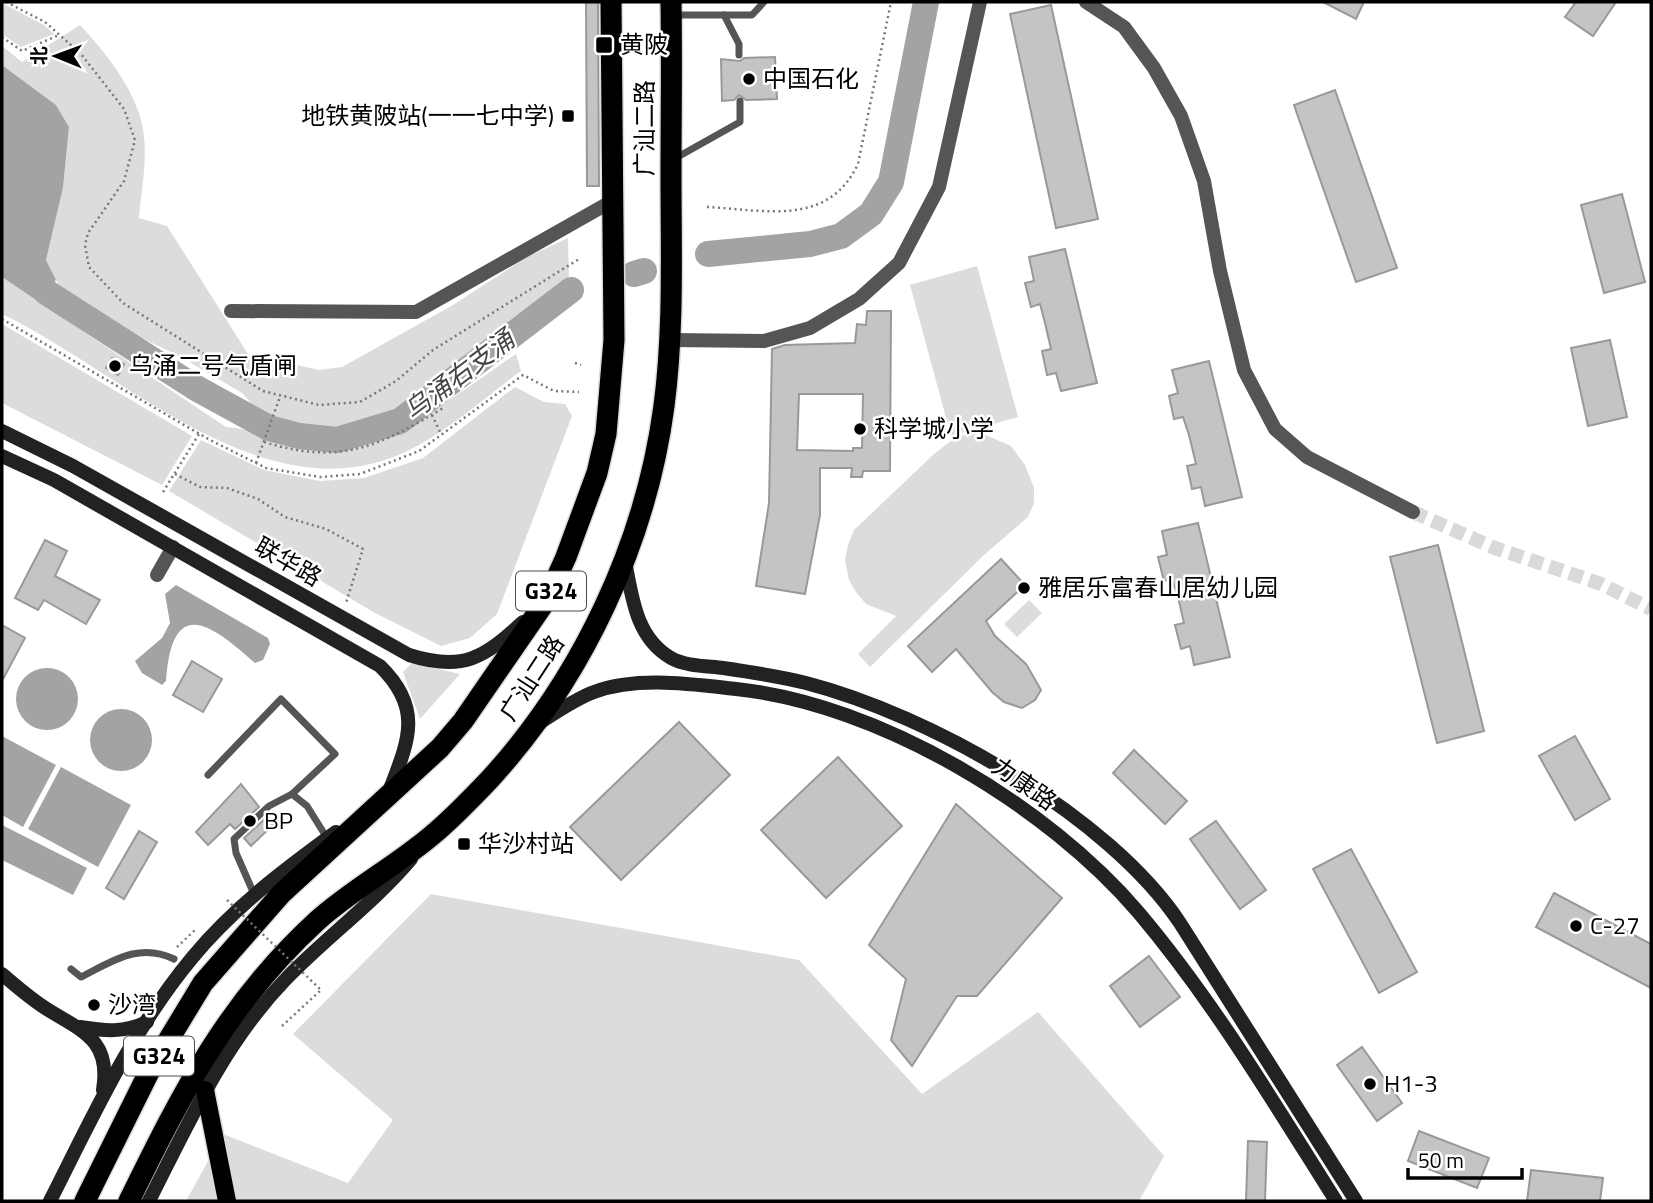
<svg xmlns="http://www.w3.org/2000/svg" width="1653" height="1203" viewBox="0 0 1653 1203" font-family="'Titillium Web','Noto Sans SC',sans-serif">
<rect width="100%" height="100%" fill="#fff"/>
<!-- green -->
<g fill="#dcdcdc">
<polygon points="2,3 44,25 54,34 21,47 2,34"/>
<path d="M80,25C107,54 140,95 144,136C147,164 141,191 139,218L167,226L248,354L319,370L342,367L453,305L527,257L568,238L569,284L388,419L336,432L297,429L278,423L258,411L242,393L181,357L123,329L61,290L46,260L63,188L69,127L56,105L2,65V46L22,62Z"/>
<polygon points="977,266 1018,417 951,436 910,285"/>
<path d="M2,277L226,427C253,429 278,441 305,445C386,457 453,396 516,354L521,371C488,395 454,426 417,446C273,526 125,373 2,314Z"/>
<polygon points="2,324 192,436 162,485 2,403"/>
<polygon points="515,387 544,402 565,404 572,416 497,614 470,638 441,646 375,613 169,491 201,440 264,470 320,481 364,478 423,458"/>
<polygon points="971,433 983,434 1011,446 1025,465 1034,488 1034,503 1028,517 984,555 870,667 858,654 896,616 866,604 856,592 849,580 845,560 848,545 854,530 934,454 956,437"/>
<polygon points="1029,600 1042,613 1017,637 1004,624"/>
<polygon points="412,663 460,674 420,719 403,672"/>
<polygon points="431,894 799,960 922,1094 1038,1012 1164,1156 1139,1201 186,1201 223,1134 348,1183 393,1120 293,1034"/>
</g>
<!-- water -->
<g fill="#a3a3a3">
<polygon points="2,65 56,105 69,127 63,188 46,260 56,280 36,300 2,277"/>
<path d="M176,585L268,638L270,644L263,660L255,663C210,623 172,595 166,681L162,685L142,673L135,661L162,638L170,623L165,594Z"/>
<circle cx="47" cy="699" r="31"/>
<circle cx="121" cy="740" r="31"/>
<polygon points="2,736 56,765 23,827 2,815"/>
<polygon points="61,767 131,805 98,867 28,829"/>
<polygon points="2,825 87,868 73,895 2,860"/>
</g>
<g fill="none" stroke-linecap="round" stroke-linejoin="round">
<!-- river -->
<g stroke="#a3a3a3" stroke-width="26">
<polyline points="2,212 46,292 196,388 269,428 299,436 337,440 400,421 571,290"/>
<polyline points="708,254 810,244 841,236 871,214 891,182 926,2"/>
<polyline points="634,274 644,271"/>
</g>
</g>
<!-- building -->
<g fill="#c4c4c4" stroke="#999" stroke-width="2" fill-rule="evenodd">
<polygon points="586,2 598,2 599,186 587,186"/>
<polygon points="1323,2 1364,2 1356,19"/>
<polygon points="1576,2 1616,2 1593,36 1565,17"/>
<polygon points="1051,5 1098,219 1056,228 1010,14"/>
<polygon points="775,57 777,99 746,100 739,95 734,100 722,101 721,59 740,61 744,58"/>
<polygon points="1335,90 1397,268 1356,282 1294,105"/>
<polygon points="1622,194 1645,282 1604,293 1581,205"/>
<polygon points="1065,249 1097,383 1061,391 1056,373 1047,375 1042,351 1051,349 1045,323 1040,304 1031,307 1025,283 1034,281 1029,257"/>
<path d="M867,311H891L890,471H863L862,477H851L852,468H820V515L805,594L756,586L769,503L772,349L785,345L855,343L857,324L866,325ZM799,394H863L862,448H853V451L797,450Z"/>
<polygon points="1610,340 1627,417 1588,426 1571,348"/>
<polygon points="112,358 124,364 118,375 106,368"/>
<polygon points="1209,361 1242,497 1205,506 1201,487 1192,489 1187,466 1196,464 1189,435 1183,417 1174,419 1169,396 1178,393 1172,370"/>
<polygon points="1198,523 1230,657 1194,665 1190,646 1181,649 1175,625 1184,623 1178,597 1172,579 1164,581 1158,557 1167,555 1162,531"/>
<polygon points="45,540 67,551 55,576 100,600 86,624 44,600 38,610 15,598"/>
<polygon points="1438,545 1484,731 1437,743 1390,557"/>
<polygon points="1001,559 1025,585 986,621 995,636 1026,664 1041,690 1035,700 1022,708 1004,702 992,692 956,649 932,672 908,646"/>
<polygon points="2,625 25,638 2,681"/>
<polygon points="192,661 222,679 203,712 173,695"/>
<polygon points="679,722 730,775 621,880 570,827"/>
<polygon points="1575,736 1610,799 1575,820 1539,756"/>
<polygon points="1134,750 1187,801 1165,824 1113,773"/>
<polygon points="838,757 902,826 826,898 761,830"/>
<polygon points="241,784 259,807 235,829 230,824 208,845 196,832"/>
<polygon points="956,804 1062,898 977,996 957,996 912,1066 891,1040 906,979 869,945"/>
<polygon points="268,816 275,823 251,846 244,838"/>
<polygon points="1216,821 1266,890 1240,909 1190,839"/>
<polygon points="139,831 157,842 124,899 106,888"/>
<polygon points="1351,849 1417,972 1379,993 1313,869"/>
<polygon points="1554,893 1651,944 1651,988 1536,927"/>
<polygon points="1149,956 1180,997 1140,1027 1110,986"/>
<polygon points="1362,1047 1402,1103 1377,1121 1337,1065"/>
<polygon points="1419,1131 1489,1158 1477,1188 1408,1161"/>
<polygon points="1248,1141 1267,1142 1265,1201 1246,1201"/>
<polygon points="1531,1170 1603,1178 1600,1201 1527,1201"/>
</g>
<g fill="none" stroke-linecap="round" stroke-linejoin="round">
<!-- street-tunnel -->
<polyline stroke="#d9d9d9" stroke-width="14" stroke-dasharray="14 7" stroke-linecap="butt" points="1413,512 1492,547 1601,584 1651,609"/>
<!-- primary casing -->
<g stroke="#dbdbdb" stroke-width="21">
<polyline id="primary" points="205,1090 227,1201"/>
</g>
<!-- highway casing -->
<g stroke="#dbdbdb" stroke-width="24">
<g id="highway">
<polyline points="85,1201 149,1072 203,983 281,894 440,748 463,721 547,599 566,557 597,473 606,434 614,340 611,2"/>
<path d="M129,1201C182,1093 227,1003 318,920C353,889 394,867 430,837C451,820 471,799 490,779C583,677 646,542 664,406C674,330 671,252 671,176C671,118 672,60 671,2"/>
</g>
</g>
<!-- path -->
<g stroke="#777" stroke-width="2.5" stroke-dasharray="2 3.5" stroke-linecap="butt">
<polyline points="6,2 45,22 81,54 124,109 135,140 124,181 88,233 85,245 89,267 123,303 263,391 319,405 360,402 396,381 433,350 579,259"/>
<polyline points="2,37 22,51 59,35"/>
<path d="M707,207C766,210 828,227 858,164L891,2"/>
<polyline points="2,319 210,440 266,468 320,477 360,474 419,451 523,375 554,391 579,392"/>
<polyline points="575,363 581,365"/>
<polyline points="432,415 441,434"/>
<path d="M264,442C342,466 379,446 445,407"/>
<polyline points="256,463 280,397"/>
<polyline points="175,474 200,487 227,488 258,499 285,517 326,529 363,549 346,603"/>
<polyline points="163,492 199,434"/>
<polyline points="177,947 195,930"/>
<polyline points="282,1026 321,990"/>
</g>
<!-- lane -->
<g stroke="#555" stroke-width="7">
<polyline points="675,15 752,15 764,2"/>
<polyline points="724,15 739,44 739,55"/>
<polyline points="674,159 740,122 740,101"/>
<polyline points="208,775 281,699 335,754 292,794"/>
<polyline points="254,894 236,853 234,839 269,806 292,794 307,806 327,838"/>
<path d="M71,969L81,977C113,961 139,942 174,959"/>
</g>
<!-- street -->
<g stroke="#555" stroke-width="14">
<polyline points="1086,2 1124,27 1154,68 1181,116 1204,181 1220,271 1244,370 1275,429 1307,457 1413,512"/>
<polyline points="231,311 416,312 614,200"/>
<polyline points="669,340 764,341 810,328 859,299 899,263 939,187 980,2"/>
<polyline points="157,575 173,547"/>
</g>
<!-- secondary -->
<g stroke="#222" stroke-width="14">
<path d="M2,431L73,466L409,655C463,672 484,658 523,622"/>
<path d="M2,456L54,480L380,666C423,708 409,740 390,789"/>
<path d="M625,561C632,597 636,638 671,658C685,666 707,666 723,668C751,672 779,676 806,683C930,715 1109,816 1180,923L1356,1201"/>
<path d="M539,723C557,712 575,699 594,692C637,676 691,684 736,689C879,704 1047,805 1139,913C1214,1002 1274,1103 1336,1201"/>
<path d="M2,974C17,987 33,1001 50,1011C85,1032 111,1042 103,1090"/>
<path d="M80,1027C105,1031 124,1033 147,1022"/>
<path d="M50,1201C92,1118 132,1030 192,958C233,908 285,869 336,832"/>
<path d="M149,1201C188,1124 224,1043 285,980C325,938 373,904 411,859"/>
</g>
<!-- primary -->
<use href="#primary" stroke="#000" stroke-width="18"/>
<!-- highway -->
<use href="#highway" stroke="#000" stroke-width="21"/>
<!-- path-bridge -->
<polyline stroke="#777" stroke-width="2.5" stroke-dasharray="2 3.5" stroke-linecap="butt" points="227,900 321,990"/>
</g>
<!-- markers -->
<g fill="#000" stroke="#fff" stroke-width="2.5">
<rect x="595" y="36" width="18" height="18" rx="3.5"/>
<circle cx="749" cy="79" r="7"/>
<rect x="561" y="109" width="14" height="14" rx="3.5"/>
<circle cx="115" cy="366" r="7"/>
<circle cx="860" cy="429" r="7"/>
<circle cx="1024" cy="588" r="7"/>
<circle cx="250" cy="821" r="7"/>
<rect x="457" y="837" width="14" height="14" rx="3.5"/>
<circle cx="1576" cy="926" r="7"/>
<circle cx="94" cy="1005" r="7"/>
<circle cx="1370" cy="1084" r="7"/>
</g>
<g text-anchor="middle" stroke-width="5" stroke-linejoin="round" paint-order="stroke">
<!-- shield labels -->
<g fill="#fff" stroke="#4c4c4c" stroke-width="2">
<rect x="516" y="571.5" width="70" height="39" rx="5"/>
<rect x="124" y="1036.5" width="70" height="39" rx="5"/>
</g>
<g font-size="23" font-weight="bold" fill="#000">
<text x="551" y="599">G324</text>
<text x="159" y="1064">G324</text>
</g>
<!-- poi labels -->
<g font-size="24" fill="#000" stroke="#fff" text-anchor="start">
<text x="620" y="53">黄陂</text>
<text x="763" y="87">中国石化</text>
<text x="554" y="124" text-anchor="end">地铁黄陂站(一一七中学)</text>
<text x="129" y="374">乌涌二号气盾闸</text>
<text x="874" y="437">科学城小学</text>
<text x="1038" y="596">雅居乐富春山居幼儿园</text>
<text x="264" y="829">BP</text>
<text x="478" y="852">华沙村站</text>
<text x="1590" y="934">C-27</text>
<text x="108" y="1013">沙湾</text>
<text x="1384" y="1092">H1-3</text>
</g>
<!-- street labels -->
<g font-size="24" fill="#000" stroke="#fff">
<text transform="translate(645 128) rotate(-90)" y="8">广汕二路</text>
<text transform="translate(288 562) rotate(30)" y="8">联华路</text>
<text transform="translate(532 678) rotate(-57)" y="8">广汕二路</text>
<text transform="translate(1024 784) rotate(35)" y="8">力康路</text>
</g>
<!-- water labels -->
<g font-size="26" font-style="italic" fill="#444" stroke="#fff">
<text transform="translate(459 375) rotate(-37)" y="9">乌涌右支涌</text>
</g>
</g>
<!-- border -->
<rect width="1653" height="1203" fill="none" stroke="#000000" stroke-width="7"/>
<!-- north arrow -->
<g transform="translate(56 56) rotate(271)" stroke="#ffffff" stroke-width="5" paint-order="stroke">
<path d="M0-5L12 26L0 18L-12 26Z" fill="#000000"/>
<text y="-10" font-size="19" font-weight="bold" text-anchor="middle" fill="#000000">北</text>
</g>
<!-- scale -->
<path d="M1408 1168v10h114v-10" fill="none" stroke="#000000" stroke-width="3.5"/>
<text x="1418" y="1168" font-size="21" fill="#000000" stroke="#ffffff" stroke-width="5" paint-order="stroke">50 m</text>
</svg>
